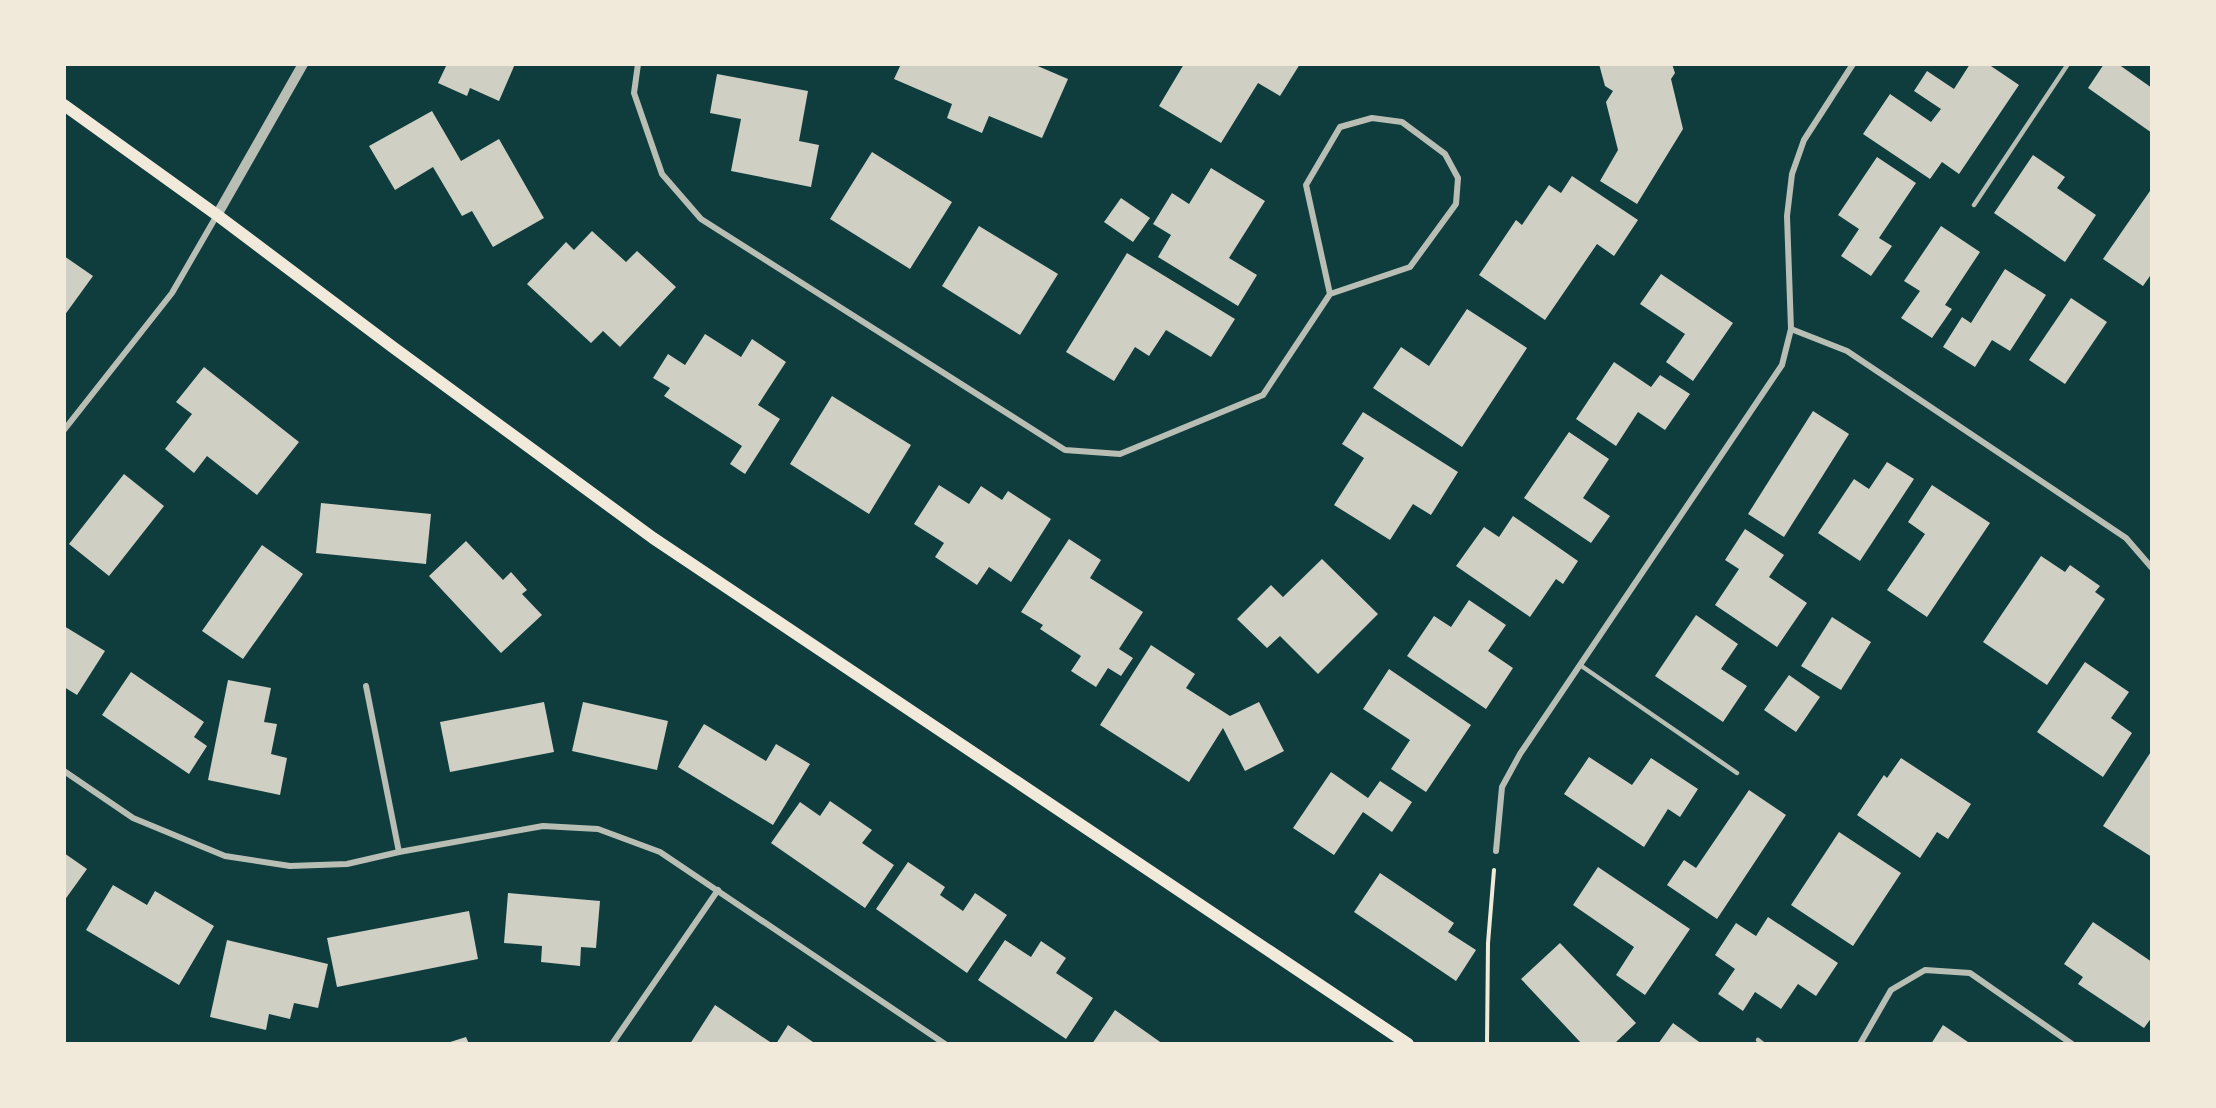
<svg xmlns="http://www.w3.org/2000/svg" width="2216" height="1108" viewBox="0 0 2216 1108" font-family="Ubuntu,sans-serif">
<rect width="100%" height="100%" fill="#0f3d3e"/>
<!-- building -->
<g fill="#cfcfc3">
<polygon points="447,64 515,64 499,101 470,88 467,96 438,83"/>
<polygon points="901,64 1033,64 1068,79 1042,138 989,116 982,133 947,118 952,104 894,79"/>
<polygon points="1184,64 1300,64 1280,96 1258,83 1221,143 1159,106"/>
<polygon points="1599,64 1672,64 1675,73 1671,79 1683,129 1637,204 1600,181 1618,150 1606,102 1613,91 1605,86"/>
<polygon points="1970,64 1988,64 2019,85 1959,174 1942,162 1930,179 1863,134 1890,94 1931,122 1941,109 1914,91 1927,71 1954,89"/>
<polygon points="2104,64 2118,64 2152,88 2152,133 2088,88"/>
<polygon points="717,74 808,91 799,141 819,145 811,187 731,171 741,119 710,113"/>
<polygon points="432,111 461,161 499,139 544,218 493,247 472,211 462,216 433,167 395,190 369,146"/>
<polygon points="872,152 952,202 910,269 830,219"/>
<polygon points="2033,155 2065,177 2057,188 2096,215 2065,262 1994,213"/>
<polygon points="1877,157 1916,183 1879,238 1892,246 1871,276 1841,256 1859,229 1838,215"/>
<polygon points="1211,168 1265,201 1229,258 1257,275 1238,306 1158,257 1171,235 1153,224 1172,193 1189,204"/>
<polygon points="1572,176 1638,220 1614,256 1597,244 1545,320 1479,275 1516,220 1522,225 1549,185 1561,193"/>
<polygon points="2152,188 2152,273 2143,286 2103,259"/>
<polygon points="1121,198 1150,218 1133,242 1104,222"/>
<polygon points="979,226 1058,274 1020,335 942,286"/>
<polygon points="1941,226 1980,252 1945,305 1952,309 1932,338 1901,318 1920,291 1904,281"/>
<polygon points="592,231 626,262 637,251 676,287 620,347 603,331 591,343 527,284 566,242 574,250"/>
<polygon points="1127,253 1235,319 1211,357 1166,330 1149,356 1135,347 1114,381 1066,352"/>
<polygon points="64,256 93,276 64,316"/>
<polygon points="2005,269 2046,295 2010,351 1992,340 1975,367 1943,347 1962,317 1971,323"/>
<polygon points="1661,274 1733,323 1693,381 1666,362 1685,334 1640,304"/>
<polygon points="2071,298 2107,322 2065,384 2029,360"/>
<polygon points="1467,309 1527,348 1462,447 1373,388 1401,347 1429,366"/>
<polygon points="705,334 741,357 752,339 786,362 758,405 780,419 745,474 730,464 742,446 664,396 670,388 653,378 668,354 685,365"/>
<polygon points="1614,362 1651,387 1660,375 1690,394 1665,430 1638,412 1616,446 1576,419"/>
<polygon points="204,367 299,442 257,495 207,456 194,473 165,449 192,414 176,402"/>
<polygon points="832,396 911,445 869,514 790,464"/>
<polygon points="1813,411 1849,434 1784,537 1748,514"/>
<polygon points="1363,412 1458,472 1431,515 1413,504 1390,540 1334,505 1364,458 1342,444"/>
<polygon points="1569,432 1609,459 1583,498 1610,516 1591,543 1524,498"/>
<polygon points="1887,462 1914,479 1860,561 1818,533 1854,479 1869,489"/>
<polygon points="124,474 164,506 109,576 69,544"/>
<polygon points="939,485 969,504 981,486 1002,500 1008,491 1051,519 1011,582 989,567 977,585 935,557 944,543 914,524"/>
<polygon points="1932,485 1990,523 1927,617 1887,590 1925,534 1908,522"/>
<polygon points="321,503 431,514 426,564 316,553"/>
<polygon points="1513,516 1578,561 1563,584 1556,579 1530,617 1456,566 1484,527 1499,537"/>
<polygon points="1745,529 1784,555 1769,577 1807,603 1777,647 1715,605 1739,569 1725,560"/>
<polygon points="1069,539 1101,560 1090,578 1143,612 1119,649 1133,658 1121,676 1108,668 1096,687 1071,671 1081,656 1040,629 1043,625 1021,612"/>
<polygon points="466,541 503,580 511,572 527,590 522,594 542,615 501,653 429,576"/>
<polygon points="262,545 303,574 243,659 202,631"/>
<polygon points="2041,556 2065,572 2070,565 2100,586 2095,592 2105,599 2047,685 1983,642"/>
<polygon points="1322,559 1378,614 1318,674 1280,636 1267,648 1237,619 1271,585 1283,597"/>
<polygon points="1469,600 1506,625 1488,651 1513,668 1486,709 1407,656 1434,616 1451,627"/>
<polygon points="1696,615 1738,644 1721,669 1747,686 1723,722 1655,676"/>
<polygon points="1832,617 1871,642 1841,690 1801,666"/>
<polygon points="64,626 105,651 77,695 64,687"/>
<polygon points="1151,645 1195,674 1186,688 1230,716 1259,702 1284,751 1245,771 1223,728 1189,782 1100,725"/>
<polygon points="2085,662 2129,692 2111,718 2132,733 2103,777 2037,732"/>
<polygon points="1389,669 1471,725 1426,792 1391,769 1410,740 1363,709"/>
<polygon points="131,672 204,722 194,737 207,746 189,774 102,715"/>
<polygon points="1789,675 1820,697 1796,732 1764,710"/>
<polygon points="228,680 271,688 264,722 277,724 271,754 287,758 280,795 208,780"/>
<polygon points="544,702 554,752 450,772 440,722"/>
<polygon points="583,702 668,721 657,770 572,751"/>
<polygon points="704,724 766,761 776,744 810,764 773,825 678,767"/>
<polygon points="2152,750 2152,857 2103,826"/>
<polygon points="1589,757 1632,785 1651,758 1698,789 1680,817 1668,809 1644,847 1564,794"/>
<polygon points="1901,758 1971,804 1948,839 1937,832 1920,858 1857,815 1884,775 1887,778"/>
<polygon points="1331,772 1368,798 1380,781 1412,802 1392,832 1363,812 1334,855 1293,828"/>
<polygon points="1749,790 1786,815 1717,919 1667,885 1684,860 1696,868"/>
<polygon points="830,801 872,830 862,843 894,865 865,908 771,843 800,802 820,816"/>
<polygon points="1839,832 1901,873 1853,946 1791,905"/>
<polygon points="64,853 87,869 64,901"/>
<polygon points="908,862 945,887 940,895 963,911 975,893 1007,915 967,973 876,909"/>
<polygon points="1598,867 1690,929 1645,995 1616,975 1634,947 1573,905"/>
<polygon points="1380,873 1454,923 1448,932 1476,950 1456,981 1354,912"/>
<polygon points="113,885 147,905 155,891 214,926 179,985 86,930"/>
<polygon points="508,893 600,901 596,948 581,947 580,966 541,962 542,946 504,943"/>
<polygon points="469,911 478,959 337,987 327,938"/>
<polygon points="1768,917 1838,963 1816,996 1798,984 1781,1009 1755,992 1743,1011 1718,994 1735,969 1715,955 1736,923 1756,936"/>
<polygon points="2093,922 2152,962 2152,1017 2144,1028 2078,984 2083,977 2064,964"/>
<polygon points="227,940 328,964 318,1008 294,1003 290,1019 269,1014 266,1030 210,1017"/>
<polygon points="1005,940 1031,957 1041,941 1066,958 1056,973 1093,998 1066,1039 978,980"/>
<polygon points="1560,943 1636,1023 1614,1044 1582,1044 1521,979"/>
<polygon points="715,1005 773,1044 690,1044"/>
<polygon points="1115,1010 1163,1044 1092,1044"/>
<polygon points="1673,1023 1702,1044 1658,1044"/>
<polygon points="788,1025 816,1044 776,1044"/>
<polygon points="1943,1025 1971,1044 1931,1044"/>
<polygon points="466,1037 469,1044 447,1044 447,1043"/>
</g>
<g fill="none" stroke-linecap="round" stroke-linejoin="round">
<!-- path -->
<polyline stroke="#f1e9da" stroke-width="4" points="1487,1044 1488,943 1494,870"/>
<!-- service -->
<g stroke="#b8beb3" stroke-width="4.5">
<polyline points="1974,205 2068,64"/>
<polyline points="1580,665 1737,773"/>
<polyline points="1758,1040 1763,1044"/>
</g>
<!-- minor -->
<g stroke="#b8beb3" stroke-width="6">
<polyline points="638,64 634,93 662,174 701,219 1065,450 1120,454 1263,395 1330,294 1410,267 1456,204 1458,178 1445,154 1402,122 1372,118 1340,127 1306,185 1330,294"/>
<polyline points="1791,329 1847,351 2126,538 2152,568"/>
<polyline points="64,430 172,293 217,215"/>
<polyline points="366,686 399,852"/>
<polyline points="64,771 133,818 225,856 290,866 347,864 399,852 543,826 598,829 660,852 945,1044"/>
<polyline points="1496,851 1502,787 1520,754 1782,365 1791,329 1787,216 1792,174 1804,140 1853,64"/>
<polyline points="612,1044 718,890"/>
<polyline points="1860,1044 1891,990 1925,970 1970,973 2072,1044"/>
</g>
<!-- tertiary -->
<polyline stroke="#b8beb3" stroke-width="10" points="217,215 303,64"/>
<!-- secondary -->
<polyline stroke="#f1e9da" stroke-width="12" points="64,105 217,215 394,348 653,538 1408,1044"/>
</g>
<!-- border -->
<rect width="2216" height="1108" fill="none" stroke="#f1e9da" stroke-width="132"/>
</svg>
